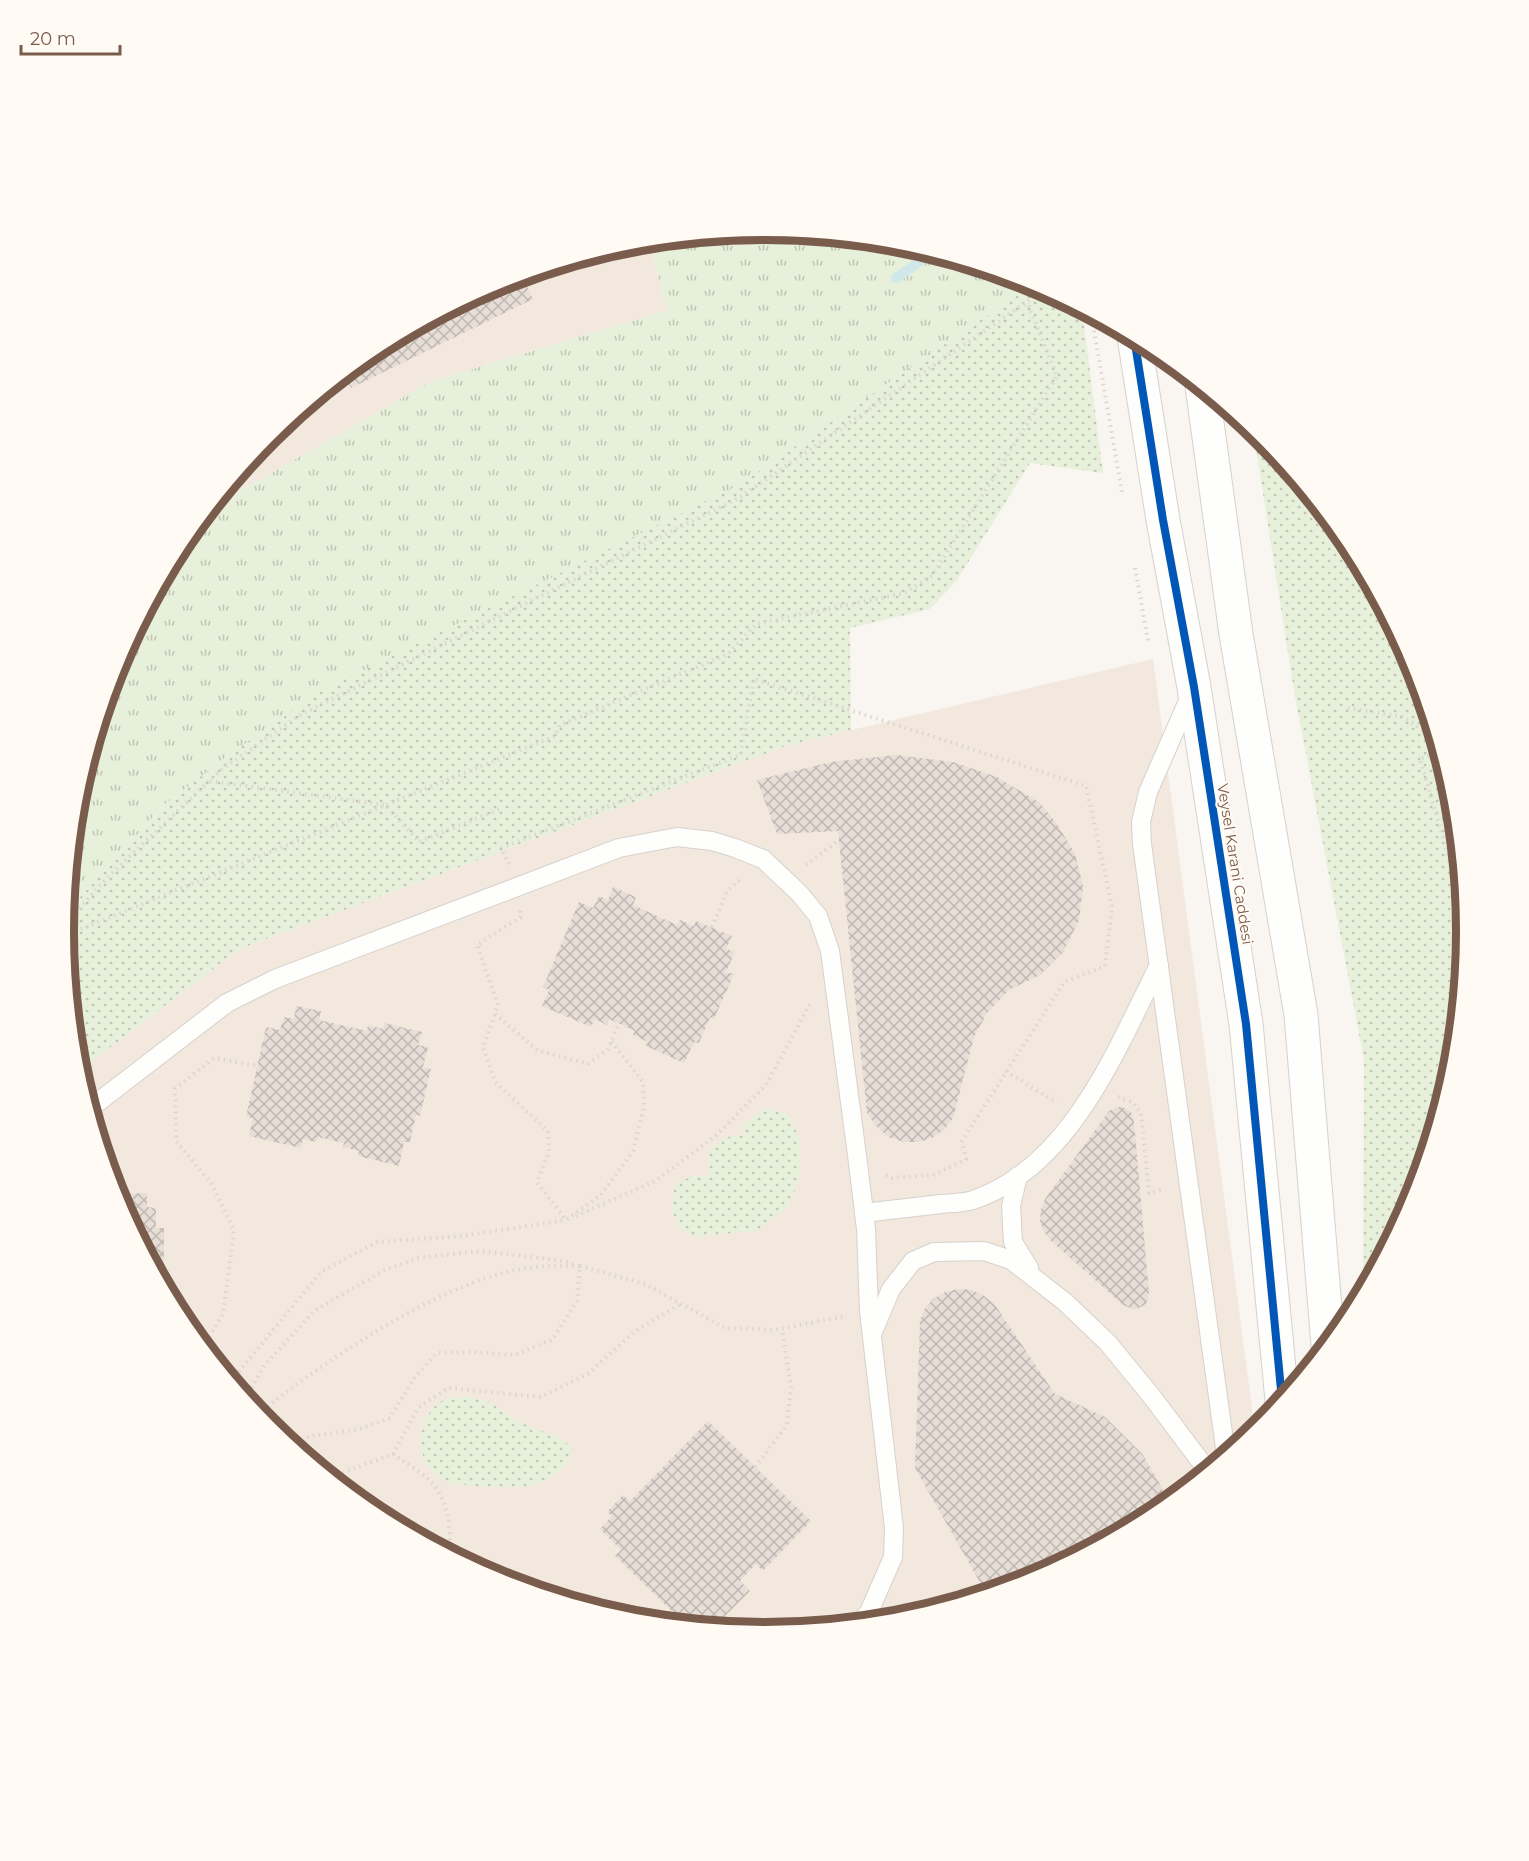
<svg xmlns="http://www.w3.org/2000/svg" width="1529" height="1861" viewBox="0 0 1529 1861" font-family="Montserrat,sans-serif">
<defs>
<pattern id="grass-tufts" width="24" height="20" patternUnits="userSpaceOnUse" patternTransform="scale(1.5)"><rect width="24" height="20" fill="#e7f0db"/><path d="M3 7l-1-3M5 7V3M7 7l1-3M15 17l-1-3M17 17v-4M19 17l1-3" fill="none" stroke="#c0c6b4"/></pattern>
<pattern id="park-dots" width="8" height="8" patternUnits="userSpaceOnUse" patternTransform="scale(1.5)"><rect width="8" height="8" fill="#e7f0db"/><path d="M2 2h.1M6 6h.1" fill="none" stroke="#c0c6b4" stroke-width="1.8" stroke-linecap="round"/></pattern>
<pattern id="building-cross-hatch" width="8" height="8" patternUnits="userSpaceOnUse" patternTransform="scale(1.5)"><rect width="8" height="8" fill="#e6ded7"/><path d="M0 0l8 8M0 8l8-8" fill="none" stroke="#bfb7b1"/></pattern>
</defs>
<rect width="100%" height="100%" fill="#f9f5f0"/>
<!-- residential -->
<g fill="#f2e8de">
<polygon points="647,241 668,310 430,382 205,511 269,434 375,347 496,282 628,242"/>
<polygon points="1153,659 1255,1431 1154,1514 1033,1579 901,1619 764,1632 627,1618 496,1578 374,1514 268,1426 181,1320 116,1199 78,1072 239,949 788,745"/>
</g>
<!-- grass -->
<polygon fill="url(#grass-tufts)" points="765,229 902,243 1035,283 739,485 323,691 230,754 164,805 65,914 77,793 117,662 181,540 205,511 430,382 668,310 647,241"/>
<!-- park -->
<g fill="url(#park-dots)">
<polygon points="1035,283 1082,309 1103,473 1030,463 957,580 930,609 850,628 851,730 788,745 239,949 78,1072 63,930 65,914 164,805 230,754 323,690 739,485"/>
<polygon points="1253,429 1261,435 1348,541 1413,662 1453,794 1466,930 1452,1068 1412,1199 1363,1292 1364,1060 1294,691"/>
<path d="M765,1109L789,1114L800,1141V1177L789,1205L759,1230L697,1237L681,1229L672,1212L674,1186C687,1178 695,1173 710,1177C709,1173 708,1167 708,1162C709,1143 727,1134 744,1135V1124Z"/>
<path d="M465,1396L490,1402L519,1422L564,1440L572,1449C569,1460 565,1468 555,1475C531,1492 489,1488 461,1484C456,1483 448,1483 443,1480C413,1463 414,1418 443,1400C449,1397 458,1397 465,1396Z"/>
</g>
<!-- garden -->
<polygon fill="#e7f0db" points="1448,780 1453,794 1458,850 1436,784"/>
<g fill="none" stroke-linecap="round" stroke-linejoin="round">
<!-- stream -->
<polyline stroke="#d0e8ea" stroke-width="10" points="896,278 933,252"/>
</g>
<!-- building -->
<g fill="url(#building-cross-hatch)">
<polygon points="521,275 533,299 351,388 343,373 375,347 496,282"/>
<polygon points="896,755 953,762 997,777 1040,803 1057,824 1075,854 1083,886 1079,920 1064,951 1040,975 1009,990 987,1013 974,1037 953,1118 944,1130 932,1138 918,1142 904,1142 888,1137 876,1126 867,1113 838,831 777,834 757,780 831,762"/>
<polygon points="613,887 636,897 633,905 677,925 680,920 694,926 696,921 732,936 726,949 735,952 726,972 734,974 714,1019 710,1017 699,1043 694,1042 684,1063 646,1046 648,1042 633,1035 635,1031 609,1019 607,1025 595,1019 591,1027 542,1006 549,990 543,987 579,902 593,908 599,896 608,900"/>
<polygon points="296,1006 321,1011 319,1020 367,1031 368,1025 383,1029 384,1023 422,1032 418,1045 428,1047 423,1067 431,1069 420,1116 416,1115 410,1142 404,1142 399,1166 358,1156 359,1151 343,1147 344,1143 318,1137 316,1142 303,1139 301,1148 249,1136 253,1118 246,1117 266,1027 280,1030 284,1017 294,1019"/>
<polygon points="1118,1107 1122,1107 1131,1112 1134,1122 1149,1294 1146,1304 1137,1309 1132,1309 1123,1305 1050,1240 1043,1231 1040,1220 1041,1209 1045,1199 1109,1111"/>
<polygon points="147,1193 147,1207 156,1208 156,1228 164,1228 164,1276 161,1276 161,1282 115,1194"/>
<polygon points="958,1289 972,1290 984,1296 995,1305 1055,1394 1105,1417 1143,1455 1162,1488 1165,1505 1154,1514 1033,1579 986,1593 915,1468 920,1322 924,1310 933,1299 945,1292"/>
<polygon points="708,1421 811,1521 763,1571 756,1564 740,1581 750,1591 714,1627 701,1626 690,1615 683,1622 615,1556 621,1550 600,1529 612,1516 607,1512 623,1495 630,1501"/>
</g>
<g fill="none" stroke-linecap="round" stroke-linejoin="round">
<!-- service casing -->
<g stroke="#d7d1cb" stroke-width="20">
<g id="service">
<polyline points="1191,694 1148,792 1141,822 1142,844 1226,1455"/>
<polyline points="89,1109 227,1003 275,979 619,848 677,837 712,841 735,848 763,859 799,893 818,916 830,951 858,1163 866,1229 869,1311 894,1528 893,1557 869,1612 860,1623"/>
<polyline points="1018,1176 1011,1206 1013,1242 1029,1268"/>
<path d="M864,1213C890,1210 916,1207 941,1204C952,1203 964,1203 973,1200C1071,1167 1116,1050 1159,965"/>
<polyline points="873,1332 891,1289 913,1261 934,1252 984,1251 1011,1260 1065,1302 1108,1343 1153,1398 1207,1470"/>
</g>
</g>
<!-- tertiary casing -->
<g stroke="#d7d1cb" stroke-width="35">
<g id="tertiary">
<polyline points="1134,337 1163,520 1194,687 1246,1024 1282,1400"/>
<polyline points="1202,386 1236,634 1301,1015 1328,1345"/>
</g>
</g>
<!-- path -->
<g stroke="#dcd5d0" stroke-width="4" stroke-dasharray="1.5 4.5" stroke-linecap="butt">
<polyline points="1091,313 1122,493"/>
<polyline points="1135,568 1148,641"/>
<polyline points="1348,708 1403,717 1436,739"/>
<polyline points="1440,751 1420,759 1464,909"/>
<polyline points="210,781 386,805 419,842 502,808"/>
<polyline points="509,864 501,848 740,755 754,679 1086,786 1112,906 1105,966 1064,982 962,1141 966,1159 933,1175 892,1178 886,1175"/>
<polyline points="806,865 839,840"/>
<polyline points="520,911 521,917 477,945 498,1005 483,1047 495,1082 548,1131 549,1152 537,1182 566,1220 601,1195 633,1151 644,1107 643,1082 611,1041"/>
<polyline points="63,926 110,875 221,770 300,715 739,498 1046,289"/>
<polyline points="712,927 727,891 742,878"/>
<polyline points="64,936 555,736 560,725 728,654 756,624 904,593 932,576 1057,376 1027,302"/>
<polyline points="495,1014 537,1050 588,1064 608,1049 619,1023"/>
<polyline points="1006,1071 1057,1103"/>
<polyline points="1118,1097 1132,1102 1141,1113 1149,1193 1164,1189"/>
<polyline points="576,1216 655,1181 718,1134 766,1085 810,1004"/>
<polyline points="580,1266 645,1284 725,1328 775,1330 845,1316"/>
<polyline points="203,1347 223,1314 234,1230 211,1183 176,1141 175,1089 214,1058 257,1066"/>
<polyline points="231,1381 321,1272 377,1242 462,1236 566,1220"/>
<polyline points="245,1398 264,1366 314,1311 383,1271 417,1258 481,1251 558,1260 573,1264"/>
<path d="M259,1415C276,1398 297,1384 317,1370C372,1332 441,1289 507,1272C531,1266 555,1265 580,1266L577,1301L552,1340L514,1355L472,1352L437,1353L415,1377L390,1418L356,1430L311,1436L291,1445"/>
<path d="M393,1454C405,1463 421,1471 431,1482C448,1500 452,1530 449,1553"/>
<polyline points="755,1467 787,1425 791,1387 782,1330"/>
<polyline points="331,1477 393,1454 418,1408 448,1388 541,1397 588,1374 634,1332 680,1304"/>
</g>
<!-- service -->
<use href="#service" stroke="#fefefd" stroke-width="18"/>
<!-- tertiary -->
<use href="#tertiary" stroke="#fefefd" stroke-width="33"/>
<!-- cycleway casing -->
<g stroke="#fffaf3" stroke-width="11">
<polyline id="cycleway" points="1134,337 1163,520 1194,687 1246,1024 1282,1400"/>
</g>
<!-- cycleway -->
<use href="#cycleway" stroke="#0057b8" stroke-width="8"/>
</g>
<g text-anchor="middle" stroke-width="4.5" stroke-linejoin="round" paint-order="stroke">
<!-- street labels -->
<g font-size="15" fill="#7a5c4d" stroke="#fffaf3">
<text transform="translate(1235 864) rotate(81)" y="5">Veysel Karani Caddesi</text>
</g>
</g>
<!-- crop -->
<path d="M0 0H1529V1861H0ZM74 931a691 691 0 1 1 1382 0a691 691 0 1 1-1382 0Z" fill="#fffaf3" fill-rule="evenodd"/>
<path fill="none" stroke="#7a5c4d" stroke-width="8" d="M74 931a691 691 0 1 1 1382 0a691 691 0 1 1-1382 0Z"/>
<!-- scale -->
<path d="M21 45v9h99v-9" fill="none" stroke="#7a5c4d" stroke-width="3"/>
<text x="30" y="45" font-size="18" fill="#7a5c4d" stroke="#fffaf3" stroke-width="4.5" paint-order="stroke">20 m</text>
</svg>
